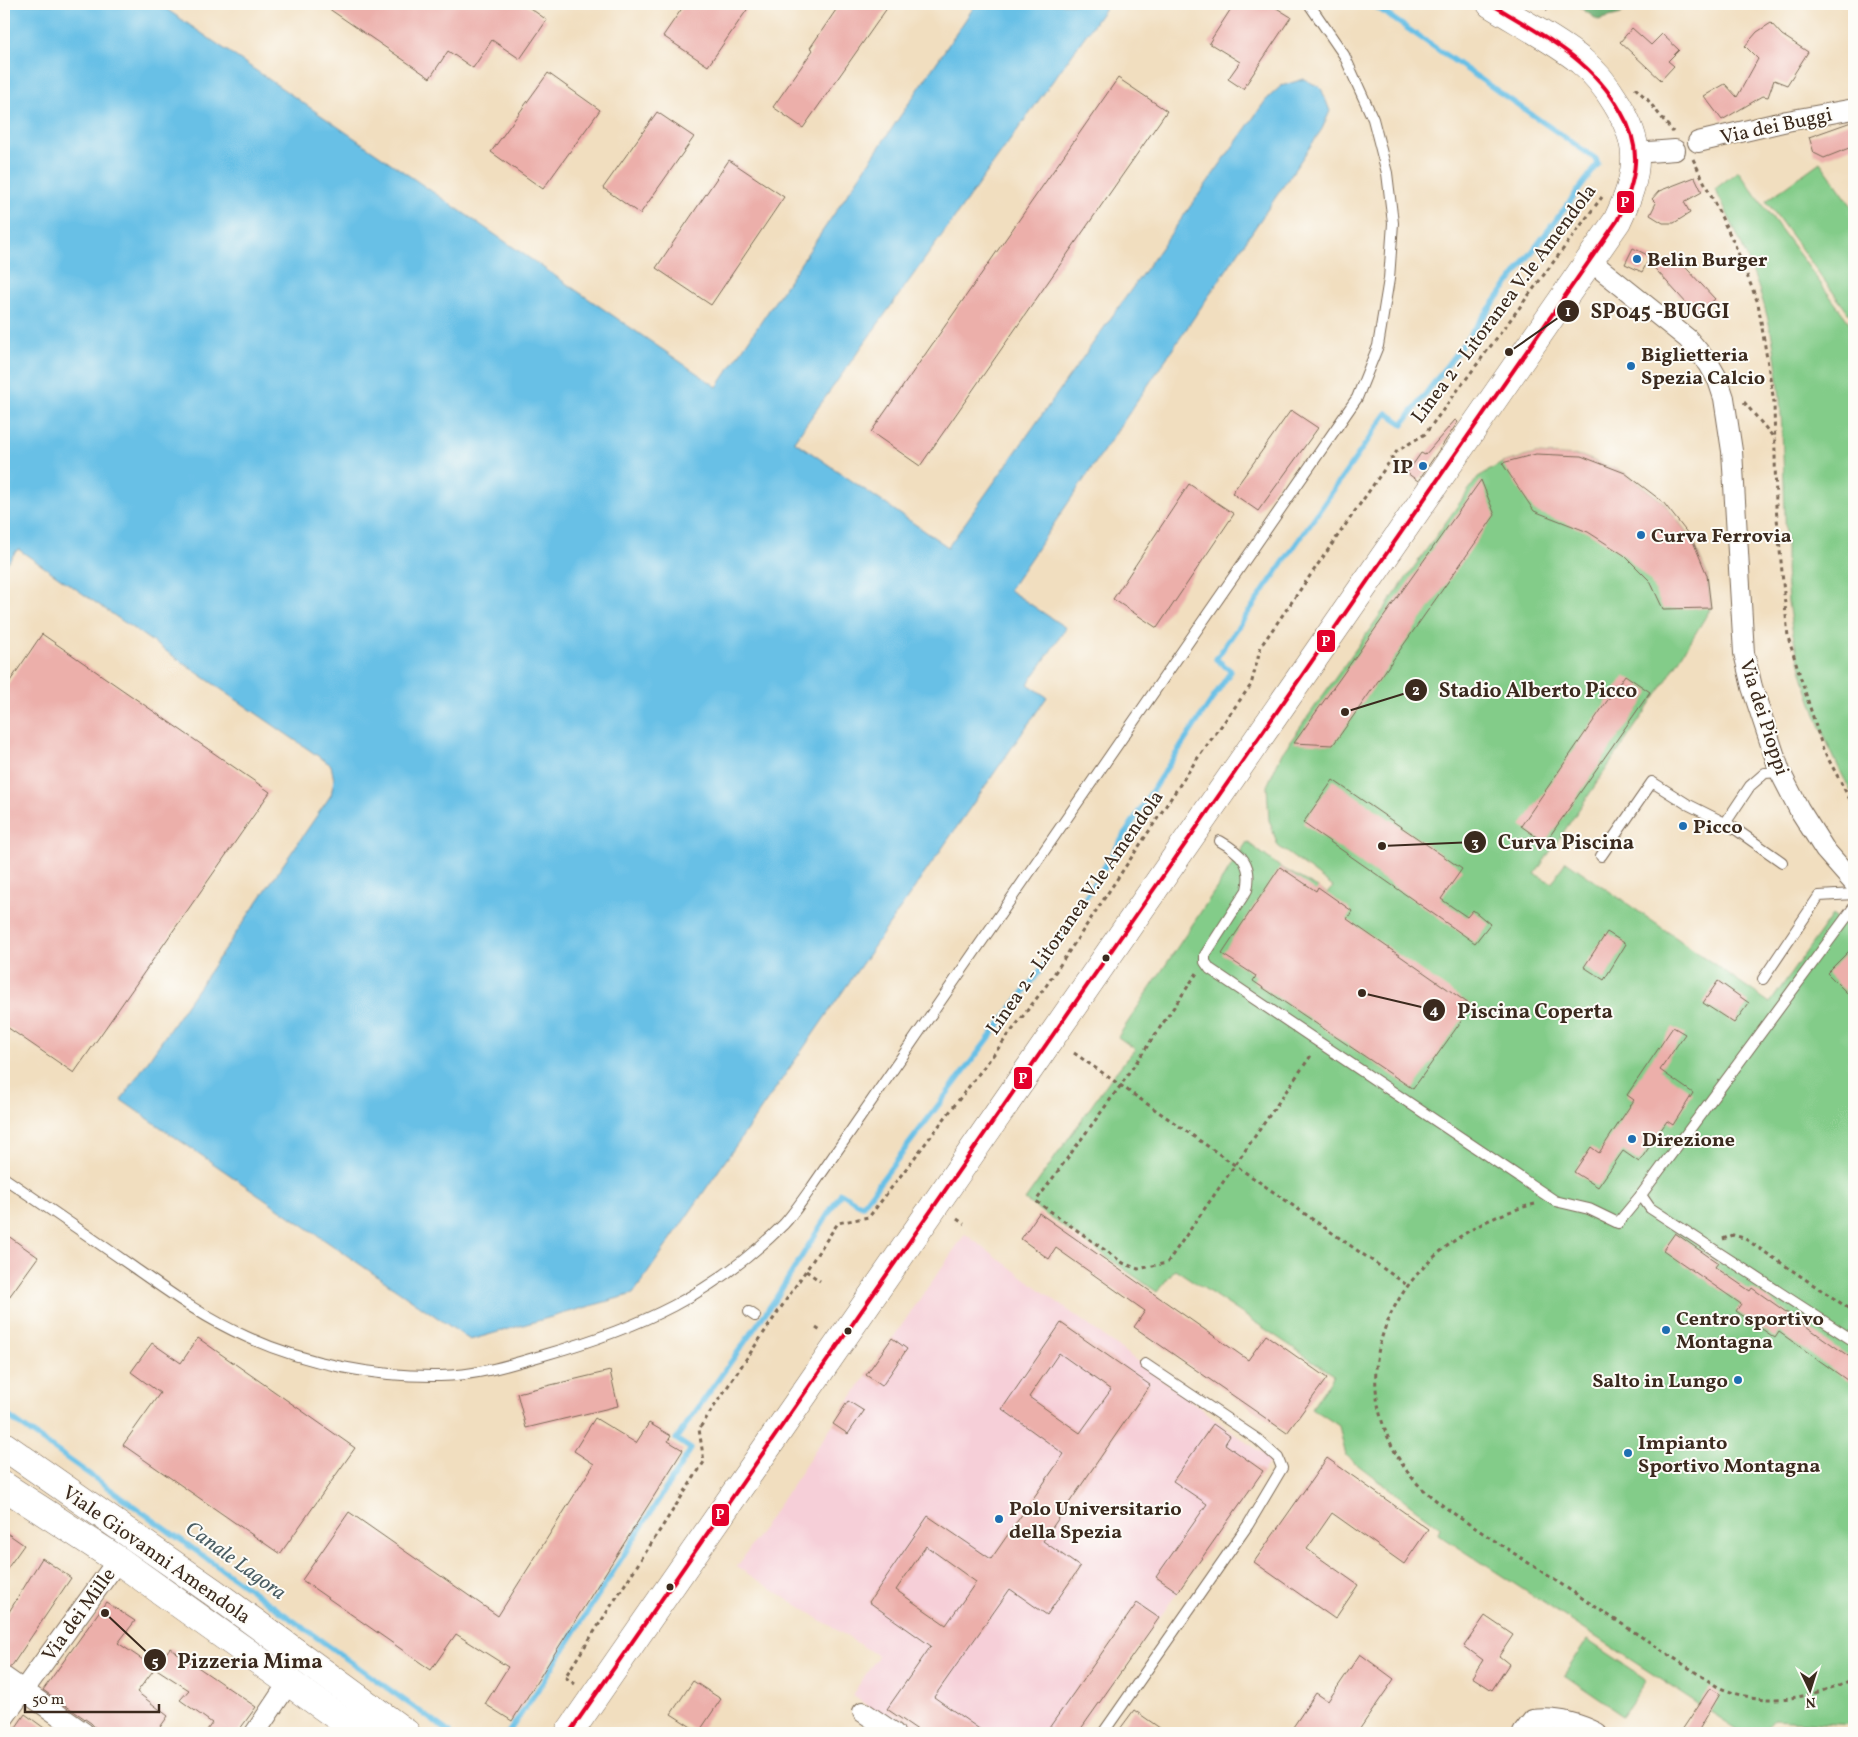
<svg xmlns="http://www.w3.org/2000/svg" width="1858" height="1737" viewBox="0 0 1858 1737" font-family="Vollkorn,serif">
<rect width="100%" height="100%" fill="#fdfcf7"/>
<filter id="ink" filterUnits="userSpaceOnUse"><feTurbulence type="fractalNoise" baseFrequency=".02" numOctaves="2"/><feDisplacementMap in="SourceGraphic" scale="10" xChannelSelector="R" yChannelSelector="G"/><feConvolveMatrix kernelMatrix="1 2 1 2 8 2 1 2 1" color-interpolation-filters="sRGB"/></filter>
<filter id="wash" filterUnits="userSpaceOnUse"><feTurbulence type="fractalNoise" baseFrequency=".0096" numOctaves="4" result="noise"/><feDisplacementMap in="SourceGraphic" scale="20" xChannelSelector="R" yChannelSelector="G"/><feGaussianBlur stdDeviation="1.12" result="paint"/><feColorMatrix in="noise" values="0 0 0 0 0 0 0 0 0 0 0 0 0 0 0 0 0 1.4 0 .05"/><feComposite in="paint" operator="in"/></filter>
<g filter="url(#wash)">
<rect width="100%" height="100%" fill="#f1debf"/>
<!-- built -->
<polygon fill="#f6cfd8" points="965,1234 1271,1460 1078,1733 905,1733 852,1695 878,1656 737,1567 833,1424"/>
<!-- green -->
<g fill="#83cc89" stroke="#5f7b54">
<polygon points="1820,162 1854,209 1854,310 1849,314 1766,201"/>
<path d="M1738,171L1854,329V797C1821,737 1796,670 1788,601C1786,581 1786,561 1786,541C1783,477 1784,411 1774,348C1765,292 1740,239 1715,189Z"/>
<polygon points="1536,454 1581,456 1625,473 1663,502 1692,539 1707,575 1711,608 1666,681 1535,874 1552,883 1566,861 1770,1003 1832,915 1850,929 1854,926 1854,1725 1773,1720 1764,1733 1743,1733 1438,1534 1440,1527 1346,1456 1339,1426 1312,1408 1334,1375 1175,1269 1157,1292 1025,1200 1111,1078 1135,1049 1118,1037 1247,842 1280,867 1327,893 1333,887 1278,846 1269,820 1267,786 1282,753 1478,477 1502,463"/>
<polygon points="1587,1640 1647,1680 1623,1715 1564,1675"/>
</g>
<!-- forest -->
<polygon fill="#6ab075" stroke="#526d4a" points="1575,4 1629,4 1621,14 1598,20"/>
<!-- water -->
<polygon fill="#68c0e6" stroke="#527582" points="4,4 159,4 717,387 976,4 1108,4 794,441 948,547 1266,100 1281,86 1304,79 1321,88 1330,111 1322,129 1009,590 1066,628 1028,684 1047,697 633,1294 470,1340 121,1100 331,795 334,780 331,765 18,549 4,567"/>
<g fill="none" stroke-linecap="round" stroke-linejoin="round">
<!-- stream -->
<g stroke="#68c0e6" stroke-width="5.5">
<polyline points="4,1413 450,1733"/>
<polyline points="508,1733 543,1682 691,1449 676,1439 776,1298 841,1193 862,1206 1039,972 1160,778 1231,671 1216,659 1387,413 1403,424 1598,164 1596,159 1372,4"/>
</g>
</g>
<g id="blocks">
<!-- building -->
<g fill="#ecafaa" fill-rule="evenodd">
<polygon points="322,4 524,4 547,20 520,59 492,40 473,68 448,51 430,78"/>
<polygon points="685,4 751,4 708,66 663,36"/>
<polygon points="840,4 890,4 803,128 773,107 813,50 810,48"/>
<polygon points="1234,4 1270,4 1291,17 1243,89 1228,79 1240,62 1209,43"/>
<polygon points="1771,23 1782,35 1808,52 1787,85 1774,80 1768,97 1763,96 1722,120 1704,96 1725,84 1737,97 1758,59 1745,46 1757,32"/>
<polygon points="1632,28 1651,45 1662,34 1679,50 1668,61 1674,66 1661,80 1620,42"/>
<polygon points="548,73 600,110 543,189 491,152"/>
<polygon points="1118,78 1167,111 920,466 871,432"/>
<polygon points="657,112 694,137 640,214 603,188"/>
<polygon points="1854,121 1854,146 1824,158 1814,153 1809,137"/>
<polygon points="729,160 784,197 711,305 656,268"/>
<polygon points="1695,177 1702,192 1684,202 1690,213 1674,223 1663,223 1650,215 1656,203 1652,199 1659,191"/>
<polygon points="1633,248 1666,264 1675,256 1715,299 1697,315 1648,261 1642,272 1625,264"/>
<polygon points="1291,410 1318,428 1258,511 1232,493"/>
<polygon points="1455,420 1458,422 1418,481 1407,473 1421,453 1425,455"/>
<polygon points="1536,454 1581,456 1625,473 1663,502 1692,539 1707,575 1711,608 1663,609 1650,581 1624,555 1588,532 1534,511 1502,463"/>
<polygon points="1481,480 1495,515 1333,745 1294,743"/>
<polygon points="1189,484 1234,514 1157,628 1113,599"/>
<polygon points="42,634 270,792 74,1073 4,1025 4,690"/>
<polygon points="1625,675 1650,692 1545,843 1521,826"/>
<polygon points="1333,780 1462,869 1441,899 1467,917 1473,910 1490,924 1475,943 1303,823"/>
<polygon points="1280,867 1316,891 1318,887 1328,894 1352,911 1347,919 1472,1006 1413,1089 1253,981 1256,976 1222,954"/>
<polygon points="1607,932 1626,944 1604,980 1584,967"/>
<polygon points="1854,946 1854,1000 1827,973"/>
<polygon points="1718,981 1749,1003 1734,1023 1703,1003"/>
<polygon points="1673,1027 1685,1034 1660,1070 1693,1093 1673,1125 1667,1121 1639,1162 1623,1151 1598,1187 1574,1172 1591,1147 1599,1153 1634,1100 1627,1095"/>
<polygon points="1039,1213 1248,1360 1266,1335 1327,1378 1287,1433 1134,1327 1145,1311 1056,1248 1049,1259 1021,1239"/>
<polygon points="4,1233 38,1257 4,1304"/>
<polygon points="1675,1233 1718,1263 1715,1267 1750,1291 1752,1288 1854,1360 1854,1385 1779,1332 1775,1338 1736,1311 1741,1304 1663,1250"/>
<path d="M1061,1323L1150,1385L1043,1541L1080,1567L1047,1615L1010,1589L934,1697L985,1733H922L887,1709L931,1646L869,1602L928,1516L991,1559L1064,1454L1002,1409ZM1059,1353L1111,1390L1080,1433L1029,1397ZM926,1546L976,1582L946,1625L896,1590Z"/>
<polygon points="198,1338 355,1448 280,1554 123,1445 160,1393 131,1372 152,1343 181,1363"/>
<polygon points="892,1338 907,1349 882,1386 866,1375"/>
<polygon points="610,1371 618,1406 526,1428 517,1393"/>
<polygon points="848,1401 864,1411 848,1434 833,1424"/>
<polygon points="595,1418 636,1443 649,1423 671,1436 668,1441 683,1450 512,1721 485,1704 508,1667 456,1634 431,1670 302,1580 349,1512 498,1616 594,1464 574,1451"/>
<polygon points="1213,1424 1230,1436 1225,1444 1263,1471 1178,1592 1156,1577 1207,1504 1173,1481"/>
<polygon points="1327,1458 1428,1529 1404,1564 1332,1513 1307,1549 1358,1585 1335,1619 1254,1562"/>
<polygon points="4,1531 24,1545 4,1573"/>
<polygon points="42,1558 71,1578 11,1667 4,1665 4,1620"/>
<polygon points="106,1602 135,1621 118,1643 155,1668 137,1692 168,1716 156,1733 100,1733 91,1723 43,1690"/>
<polygon points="1137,1603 1159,1618 1078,1733 1057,1733 1049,1728"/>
<polygon points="1485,1616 1513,1635 1499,1656 1509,1664 1492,1690 1472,1677 1483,1660 1464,1646"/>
<polygon points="170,1648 256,1707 237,1733 205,1733 212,1723 180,1700 189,1690 155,1668"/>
<polygon points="1360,1654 1394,1679 1357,1733 1289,1733 1316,1693 1328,1701"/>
<polygon points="693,1681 721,1699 699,1732 671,1714"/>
<polygon points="1710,1688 1720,1694 1697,1733 1680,1733"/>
<polygon points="1134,1710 1167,1733 1117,1733"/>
<polygon points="25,1714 51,1733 12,1733"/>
</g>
</g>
</g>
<g filter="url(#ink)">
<use href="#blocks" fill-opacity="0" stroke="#7b6956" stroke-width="1"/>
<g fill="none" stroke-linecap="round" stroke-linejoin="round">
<!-- service casing -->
<g stroke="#7b6956" stroke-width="12">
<g id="service">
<polyline points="1724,825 1750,786 1765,773 1780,772"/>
<path d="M1220,841C1241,853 1253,864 1247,890L1205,955V962L1210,969L1555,1201L1589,1209L1618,1223L1641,1195"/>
<polyline points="1601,856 1652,782 1687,804 1731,826 1782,862"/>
<polyline points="1854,907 1641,1195 1650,1208 1854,1341"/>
<polyline points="1763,979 1819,896 1854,894"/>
<path d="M4,1178C47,1207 90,1237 133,1267C170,1293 206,1319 247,1337C307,1364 375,1377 440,1376C475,1376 510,1365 544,1355C639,1328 713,1295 784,1224C794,1213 803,1199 812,1187L1357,398L1378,346L1389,279L1393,223L1387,173L1373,119L1344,55L1309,4"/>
<polyline points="749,1312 755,1316"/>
<polyline points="1103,1733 1248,1525 1282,1468 1278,1458 1257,1439 1145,1364"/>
</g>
</g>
<!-- minor casing -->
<g stroke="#7b6956" stroke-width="22">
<g id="minor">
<polyline points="1698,142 1787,121 1854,109"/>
<polyline points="1635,153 1675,150"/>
<polyline points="1588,259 1688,339 1709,364 1718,380 1724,398 1732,451 1744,653 1752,687 1780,772 1799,809 1825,850 1854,883"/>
<polyline points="4,1677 84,1733"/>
<polyline points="863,1712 894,1733"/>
<polyline points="4,1717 118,1560"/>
<polyline points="255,1733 289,1682"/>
<path d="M1523,1733L1533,1720C1556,1717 1577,1723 1597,1733"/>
</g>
</g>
<!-- secondary casing -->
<g stroke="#7b6956" stroke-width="29">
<path id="secondary" d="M569,1733L1617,221C1627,200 1636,178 1635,155C1634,124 1605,80 1581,61C1557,41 1518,21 1491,4"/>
</g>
<!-- primary casing -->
<g stroke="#7b6956" stroke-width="29">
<g id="primary">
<polyline points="4,1446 213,1592 406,1733"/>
<polyline points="4,1486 118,1560 360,1733"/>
</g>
</g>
<!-- path -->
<g stroke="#7b6956" stroke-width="3" stroke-dasharray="4 4" stroke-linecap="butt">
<polyline points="1541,4 1548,10"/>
<polyline points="1635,88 1647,99 1673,132"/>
<polyline points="1693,159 1735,245 1758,303 1774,402 1776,507 1788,637 1823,749 1854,807"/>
<polyline points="1744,402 1775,439"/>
<polyline points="1197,973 1121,1085 1036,1201 1123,1263 1138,1269 1167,1263 1312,1054"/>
<polyline points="1074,1053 1407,1285"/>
<path d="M1535,1204C1412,1234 1325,1359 1409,1474C1423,1492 1442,1505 1460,1518L1718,1687C1767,1708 1806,1699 1854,1679"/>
<polyline points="957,1219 964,1224"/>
<polyline points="1723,1239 1733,1235 1744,1238 1854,1312"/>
<polyline points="806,1271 820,1281"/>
<polyline points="816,1328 822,1332"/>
<polyline points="575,1684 565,1677 704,1462 699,1429 838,1223 869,1217 1046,986 1197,759 1251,685 1261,646 1397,451 1425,434 1602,197"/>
</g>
<!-- service -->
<use href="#service" stroke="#fff" stroke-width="10"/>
<!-- minor -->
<use href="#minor" stroke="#fff" stroke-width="20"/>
<!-- secondary -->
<use href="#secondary" stroke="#fff" stroke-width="28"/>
<!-- primary -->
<use href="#primary" stroke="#fff" stroke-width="28"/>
<!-- bus-1 casing -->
<g stroke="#fdfcf7" stroke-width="8">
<path id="bus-1" d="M569,1733L1617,221C1626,203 1634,183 1635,163C1636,145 1630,127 1621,112C1592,59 1541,34 1491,4"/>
</g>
<!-- bus-1 -->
<use href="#bus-1" stroke="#e4002b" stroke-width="4"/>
</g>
</g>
<!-- markers -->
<g fill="#1f6fb2" stroke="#fdfcf7" stroke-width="2">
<circle cx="1637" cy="259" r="5"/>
<circle cx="1631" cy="366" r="5"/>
<circle cx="1423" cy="466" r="5"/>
<circle cx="1641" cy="535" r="5"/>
<circle cx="1683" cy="826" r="5"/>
<circle cx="1632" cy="1139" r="5"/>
<circle cx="1666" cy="1330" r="5"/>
<circle cx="1738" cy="1380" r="5"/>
<circle cx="1628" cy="1453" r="5"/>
<circle cx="999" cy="1519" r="5"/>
</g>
<g fill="#3b2a1e" stroke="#fdfcf7" stroke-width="2">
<circle cx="1106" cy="958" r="4.5"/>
<circle cx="848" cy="1331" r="4.5"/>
<circle cx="670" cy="1587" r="4.5"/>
</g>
<g text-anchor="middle" stroke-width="4" stroke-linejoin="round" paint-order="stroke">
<!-- street labels -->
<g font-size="20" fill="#3b2a1e" stroke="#fdfcf7">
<text transform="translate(1776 125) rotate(-12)" y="7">Via dei Buggi</text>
<text transform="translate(1503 303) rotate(-53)" y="7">Linea 2 - Litoranea V.le Amendola</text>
<text transform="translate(1765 717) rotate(72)" y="7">Via dei Pioppi</text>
<text transform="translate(1074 912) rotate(-55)" y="7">Linea 2 - Litoranea V.le Amendola</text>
<text transform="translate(157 1554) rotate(35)" y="7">Viale Giovanni Amendola</text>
<text transform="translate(78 1614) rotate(-54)" y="7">Via dei Mille</text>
</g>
<!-- poi labels -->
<g font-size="20" font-weight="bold" fill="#3b2a1e" stroke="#fdfcf7" text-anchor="start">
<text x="1647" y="266">Belin Burger</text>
<text x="1641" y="361">Biglietteria<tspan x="1641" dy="23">Spezia Calcio</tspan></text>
<text x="1413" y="473" text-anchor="end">IP</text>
<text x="1651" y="542">Curva Ferrovia</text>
<text x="1693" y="833">Picco</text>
<text x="1642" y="1146">Direzione</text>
<text x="1676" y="1325">Centro sportivo<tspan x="1676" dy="23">Montagna</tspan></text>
<text x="1728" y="1387" text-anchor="end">Salto in Lungo</text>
<text x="1638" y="1449">Impianto<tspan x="1638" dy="23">Sportivo Montagna</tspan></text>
<text x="1009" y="1515">Polo Universitario<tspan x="1009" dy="23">della Spezia</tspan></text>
</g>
<!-- water labels -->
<g font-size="21" font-style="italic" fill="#4b5e64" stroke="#fdfcf7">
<text transform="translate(236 1560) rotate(36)" y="7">Canale Lagora</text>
</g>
</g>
<!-- callouts -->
<path fill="none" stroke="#3b2a1e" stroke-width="2" d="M1509 352L1568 311M1345 712L1416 690M1382 846L1475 842M1362 993L1434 1010M105 1613L155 1660"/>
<g fill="#3b2a1e" stroke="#fdfcf7" stroke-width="2">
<circle cx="1509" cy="352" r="5"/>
<circle cx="1345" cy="712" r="5"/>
<circle cx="1382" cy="846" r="5"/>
<circle cx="1362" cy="993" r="5"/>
<circle cx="105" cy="1613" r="5"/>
<circle cx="1568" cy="311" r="12"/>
<circle cx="1416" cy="690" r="12"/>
<circle cx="1475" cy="842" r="12"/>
<circle cx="1434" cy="1010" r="12"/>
<circle cx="155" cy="1660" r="12"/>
</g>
<g font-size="15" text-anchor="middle" font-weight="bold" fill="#fff">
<text x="1568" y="316">1</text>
<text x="1416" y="695">2</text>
<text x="1475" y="847">3</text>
<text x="1434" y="1015">4</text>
<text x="155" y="1666">5</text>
</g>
<g font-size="21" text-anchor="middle" font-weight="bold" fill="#3b2a1e" stroke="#fdfcf7" stroke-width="4" stroke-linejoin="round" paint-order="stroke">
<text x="1660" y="318">SP045 -BUGGI</text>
<text x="1538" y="697">Stadio Alberto Picco</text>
<text x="1566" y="849">Curva Piscina</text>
<text x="1535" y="1018">Piscina Coperta</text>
<text x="250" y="1668">Pizzeria Mima</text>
</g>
<g stroke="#fdfcf7" stroke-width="2">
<rect x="1616" y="190" width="19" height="24" rx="5" fill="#e4002b"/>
<rect x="1316" y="629" width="20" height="24" rx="5" fill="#e4002b"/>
<rect x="1013" y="1066" width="20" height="24" rx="5" fill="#e4002b"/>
<rect x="711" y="1503" width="19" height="24" rx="5" fill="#e4002b"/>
</g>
<g font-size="14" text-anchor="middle" font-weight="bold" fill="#fff">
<text x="1625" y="207">P</text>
<text x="1326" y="646">P</text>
<text x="1023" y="1083">P</text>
<text x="720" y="1519">P</text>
</g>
<!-- margin -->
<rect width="1858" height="1737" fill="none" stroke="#fdfcf7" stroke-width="20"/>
<!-- north arrow -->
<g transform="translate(1810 1690) rotate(176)" stroke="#fdfcf7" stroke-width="4" paint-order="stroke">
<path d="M0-4L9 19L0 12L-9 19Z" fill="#3b2a1e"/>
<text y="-8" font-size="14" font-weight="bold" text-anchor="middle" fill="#3b2a1e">N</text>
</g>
<!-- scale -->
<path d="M25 1704v8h134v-8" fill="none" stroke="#3b2a1e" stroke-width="2.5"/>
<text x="32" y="1704" font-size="15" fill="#3b2a1e" stroke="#fdfcf7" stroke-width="4" paint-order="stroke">50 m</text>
</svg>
